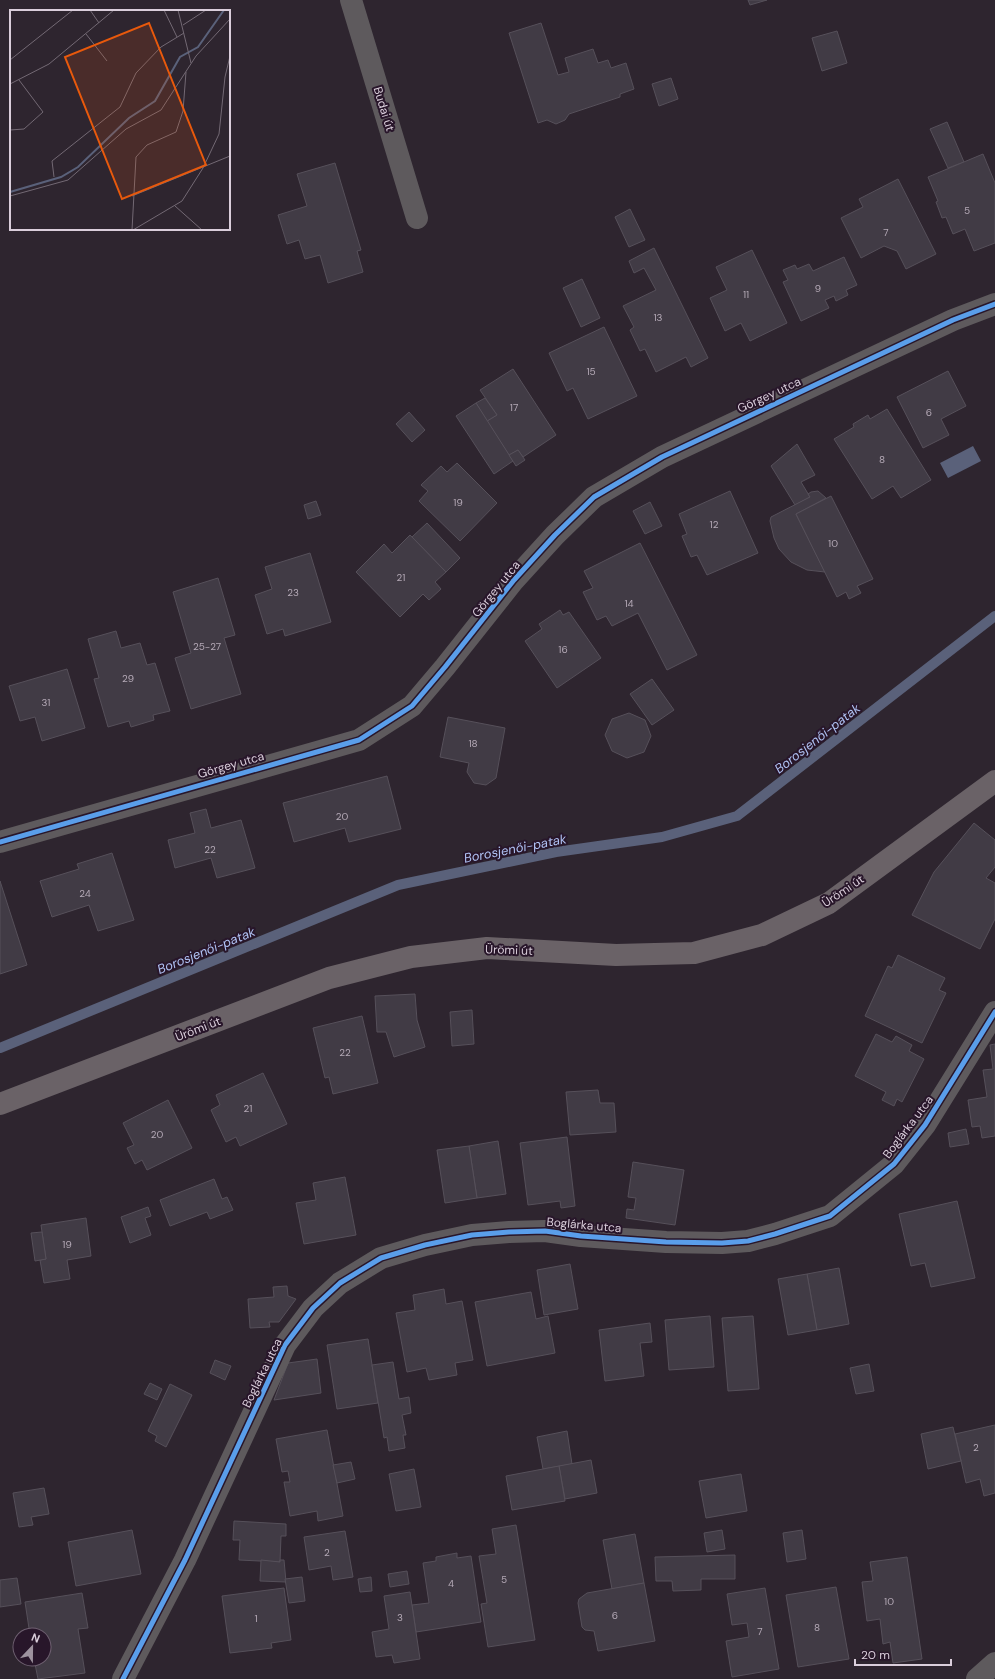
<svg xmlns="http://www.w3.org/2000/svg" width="995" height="1679" viewBox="0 0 995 1679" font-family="'DM Sans',sans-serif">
<rect width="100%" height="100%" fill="#2e252f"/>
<!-- water -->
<polygon fill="#5a617a" points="973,446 981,461 948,478 940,463"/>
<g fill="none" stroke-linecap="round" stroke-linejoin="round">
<!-- stream -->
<polyline stroke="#5a617a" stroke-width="10" points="0,1048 398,885 556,852 662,837 737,816 995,616"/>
</g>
<!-- building -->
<g fill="#413b45" stroke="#56505a">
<polygon points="748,0 767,0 750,5"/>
<polygon points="541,23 558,75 569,72 565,58 593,49 598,63 608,60 611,68 626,63 634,89 620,94 620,97 569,114 565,120 556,124 547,120 538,123 509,33"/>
<polygon points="837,31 847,63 822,71 812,38"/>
<polygon points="671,78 678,99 659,106 652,84"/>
<polygon points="947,122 964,162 948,168 930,129"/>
<polygon points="983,154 995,183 995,243 974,251 965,229 953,234 946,217 942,218 936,202 938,201 928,177"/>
<polygon points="335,163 361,250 357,251 363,272 328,283 320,255 305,259 299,240 287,244 278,215 307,206 297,174"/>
<polygon points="898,179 936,254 906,269 897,251 884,246 861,258 841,218 863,207 859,199"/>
<polygon points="630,209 645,240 629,247 615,217"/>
<polygon points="654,248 708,358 691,367 686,357 656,372 645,349 640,351 630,330 634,327 623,306 656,290 644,268 634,273 629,261"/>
<polygon points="752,250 787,323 750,341 741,323 725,331 710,298 727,290 716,267"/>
<polygon points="844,257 857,285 846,290 848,295 836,301 834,296 825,300 829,308 801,321 783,282 788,280 783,270 795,265 797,269 809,264 813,271"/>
<polygon points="582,279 600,318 581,327 563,288"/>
<polygon points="604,327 637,396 588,419 573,388 567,391 549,353"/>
<polygon points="513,369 556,435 523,457 518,450 509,455 487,421 497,415 480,390"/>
<polygon points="948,371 966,406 941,419 949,435 923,448 897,397"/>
<polygon points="485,398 497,415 487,421 476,403"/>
<polygon points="476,403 513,461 494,474 456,416"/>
<polygon points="887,409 931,480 901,498 893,486 872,499 834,439 854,427 853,424 868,415 870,419"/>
<polygon points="409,412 425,430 412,442 396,424"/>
<polygon points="797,444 815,475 801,482 810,497 795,505 771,466"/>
<polygon points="518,450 525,460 516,466 509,455"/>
<polygon points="457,463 497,503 460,541 419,501 428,491 421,485 441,466 447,472"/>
<polygon points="730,491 758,553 707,575 697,555 691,557 682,536 687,534 679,514"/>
<polygon points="818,491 826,498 796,514 825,572 807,570 791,562 779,549 774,538 770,521 771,517 810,497 808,494 811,492"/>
<polygon points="831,496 873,579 857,586 861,593 849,599 846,592 837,597 796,514"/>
<polygon points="316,501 321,515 308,519 304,505"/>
<polygon points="650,502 662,526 645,534 633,511"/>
<polygon points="427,523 460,558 446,572 412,537"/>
<polygon points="410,535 446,572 435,582 441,589 429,600 423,594 400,617 356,572 384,544 392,553"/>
<polygon points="640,543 697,655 667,670 638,613 612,626 606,616 597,620 583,592 593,588 584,571"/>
<polygon points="310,553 331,622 285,636 283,629 267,634 255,595 272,589 265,567"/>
<polygon points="218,578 235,635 224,638 241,694 191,709 175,658 191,653 173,592"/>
<polygon points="560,610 563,615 569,612 601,658 557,688 525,641 542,629 539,624"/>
<polygon points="116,631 121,648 140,643 147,665 155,663 170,711 153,715 154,720 131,727 129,721 108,727 94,679 99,678 88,639"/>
<polygon points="67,669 85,728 42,741 35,717 20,721 9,686"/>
<polygon points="652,679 674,710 652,725 630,694"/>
<polygon points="629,713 645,720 651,736 644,752 627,758 612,751 605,735 612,719"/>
<polygon points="448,717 505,728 496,778 486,785 474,783 467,772 469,763 440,757"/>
<polygon points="387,776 401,829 349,842 345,828 294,842 283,803"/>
<polygon points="206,809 211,828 241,820 255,868 217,878 211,858 175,868 168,840 195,833 190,813"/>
<polygon points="974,823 995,840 995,867 986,878 995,883 995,919 980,949 912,915 934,872"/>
<polygon points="112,853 134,920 98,931 89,905 52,917 40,881 79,869 77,864"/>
<polygon points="0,881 27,965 0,974"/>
<polygon points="898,955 945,978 939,990 946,993 922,1043 865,1016 888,966 892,968"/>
<polygon points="415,994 417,1020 425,1047 394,1057 386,1032 377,1032 375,996"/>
<polygon points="472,1010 474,1044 452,1046 450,1012"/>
<polygon points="362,1016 378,1083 333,1094 329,1077 325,1078 313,1028"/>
<polygon points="876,1034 892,1042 896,1036 912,1045 909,1051 924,1059 902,1102 897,1099 894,1106 882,1100 886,1092 855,1076"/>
<polygon points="995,1044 995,1136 982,1138 980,1126 972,1127 968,1100 987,1097 983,1070 993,1069 990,1045"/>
<polygon points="263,1073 287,1124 240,1146 236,1137 226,1142 211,1110 220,1105 216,1095"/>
<polygon points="598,1090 600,1103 614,1103 616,1132 570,1135 566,1092"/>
<polygon points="168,1100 192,1148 147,1170 142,1160 135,1164 127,1148 134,1145 123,1123"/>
<polygon points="966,1129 969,1144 950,1147 948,1133"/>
<polygon points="567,1137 575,1206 561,1208 560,1201 528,1205 520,1143"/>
<polygon points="498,1141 506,1194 477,1198 469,1146"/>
<polygon points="469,1146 477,1198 445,1203 437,1150"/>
<polygon points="633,1162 684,1170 675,1225 626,1218 627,1209 634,1210 636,1198 628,1197"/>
<polygon points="345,1177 356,1235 304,1244 296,1203 316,1200 313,1183"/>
<polygon points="214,1179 222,1199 227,1197 233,1210 210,1219 207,1212 170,1226 160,1200"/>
<polygon points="957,1201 975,1278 931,1287 925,1263 911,1266 899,1214"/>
<polygon points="148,1207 151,1216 145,1218 151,1235 130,1243 121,1217"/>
<polygon points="86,1218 91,1256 67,1260 70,1279 44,1283 40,1260 46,1259 41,1225"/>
<polygon points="42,1232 46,1259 35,1261 31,1233"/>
<polygon points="570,1264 578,1309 544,1315 537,1270"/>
<polygon points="839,1268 849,1324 817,1330 807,1274"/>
<polygon points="807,1274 817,1330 788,1335 778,1279"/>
<polygon points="287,1286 288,1296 296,1299 279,1322 269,1322 270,1327 250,1328 248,1299 274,1297 273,1287"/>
<polygon points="444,1289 446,1304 462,1301 473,1360 455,1363 457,1375 429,1380 426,1368 407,1372 396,1313 415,1310 413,1295"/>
<polygon points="531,1292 536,1319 548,1316 555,1353 487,1366 475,1302"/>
<polygon points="710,1316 714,1367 669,1370 665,1320"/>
<polygon points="753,1316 759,1389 728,1391 722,1318"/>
<polygon points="650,1323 652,1342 640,1343 644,1376 605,1381 599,1330"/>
<polygon points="368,1339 378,1403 337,1409 327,1345"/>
<polygon points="317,1359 321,1393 274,1400 288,1363"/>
<polygon points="215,1360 231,1366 225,1380 210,1373"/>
<polygon points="393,1362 399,1399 409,1397 411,1413 402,1415 406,1435 403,1435 405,1448 389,1451 387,1437 384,1438 372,1365"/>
<polygon points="869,1364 874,1391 856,1394 850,1368"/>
<polygon points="150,1383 162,1389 157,1400 144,1394"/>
<polygon points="170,1384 192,1395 166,1447 155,1441 157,1436 148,1431"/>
<polygon points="995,1425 995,1493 984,1496 980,1479 966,1483 955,1434"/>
<polygon points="953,1427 961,1461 928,1469 921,1434"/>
<polygon points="327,1430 343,1516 318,1521 317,1511 290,1516 284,1482 290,1482 288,1471 282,1472 276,1439"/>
<polygon points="567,1431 572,1464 543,1469 537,1437"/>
<polygon points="591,1460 597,1493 565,1499 559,1466"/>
<polygon points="351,1462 355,1479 337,1483 333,1465"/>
<polygon points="559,1466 565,1501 512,1510 506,1476"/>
<polygon points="414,1469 421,1507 396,1511 389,1474"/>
<polygon points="741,1474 747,1511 706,1518 699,1481"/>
<polygon points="44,1488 49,1514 31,1517 33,1525 19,1527 13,1493"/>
<polygon points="234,1521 286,1524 286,1536 281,1536 280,1562 239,1560 240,1540 233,1540"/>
<polygon points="516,1525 535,1640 488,1647 481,1604 487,1603 479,1556 496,1554 492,1529"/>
<polygon points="132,1530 141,1574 76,1586 68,1542"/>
<polygon points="722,1530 725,1549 707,1552 704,1533"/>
<polygon points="802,1530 806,1559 787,1562 783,1533"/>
<polygon points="345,1531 353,1577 333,1580 331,1566 309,1570 304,1537"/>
<polygon points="635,1534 644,1583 612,1589 603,1540"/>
<polygon points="457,1553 457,1558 471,1556 481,1622 416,1632 412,1605 429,1603 423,1563 436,1561 436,1557"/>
<polygon points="735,1555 735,1579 701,1579 701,1590 673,1591 672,1581 656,1581 655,1557"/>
<polygon points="907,1557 922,1659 893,1663 890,1642 883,1644 880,1619 867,1621 862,1582 873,1581 870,1562"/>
<polygon points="261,1560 280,1562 280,1560 284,1560 286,1582 260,1581"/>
<polygon points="407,1571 409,1584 390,1587 388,1574"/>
<polygon points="302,1577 305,1601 289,1603 285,1579"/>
<polygon points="371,1577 372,1591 360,1592 358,1579"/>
<polygon points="17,1578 21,1604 0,1607 0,1580"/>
<polygon points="644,1583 655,1641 598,1651 594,1631 585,1630 582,1627 578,1603 579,1599 587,1593"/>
<polygon points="836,1587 849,1659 798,1667 786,1595"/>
<polygon points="284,1588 291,1640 271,1643 272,1648 230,1653 222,1596"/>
<polygon points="765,1588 779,1669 732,1677 726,1641 749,1637 747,1623 732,1625 727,1594"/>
<polygon points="410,1592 420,1659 394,1663 392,1655 376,1657 372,1632 389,1629 384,1596"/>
<polygon points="82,1593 88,1628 78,1629 85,1673 38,1679 34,1659 44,1659 44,1635 30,1635 25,1602"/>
</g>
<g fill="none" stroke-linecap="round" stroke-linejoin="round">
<!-- minor -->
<g stroke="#5e5a5d" stroke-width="22">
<polyline points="351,0 417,218"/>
<polyline points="0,842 359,740 412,706 445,667 514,580 555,535 594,497 662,457 953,320 995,304"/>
<polyline points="123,1679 185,1560 285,1345 313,1308 340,1283 381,1258 425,1245 472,1235 509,1232 545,1231 581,1236 666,1242 722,1243 748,1241 775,1234 830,1216 894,1164 925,1125 995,1012"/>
<polyline points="977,1679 995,1663"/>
</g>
<!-- major -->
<polyline stroke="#6a6267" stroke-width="22" points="0,1104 329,978 411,957 487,948 616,955 694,953 762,935 829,903 995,781"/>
<!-- cycleway casing -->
<g stroke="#28162a" stroke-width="8">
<g id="cycleway">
<polyline points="0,842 359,740 412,706 445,667 514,580 555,535 594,497 662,457 953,320 995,304"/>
<polyline points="123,1679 185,1560 285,1345 313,1308 340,1283 381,1258 425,1245 472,1235 509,1232 545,1231 581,1236 666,1242 722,1243 748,1241 775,1234 830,1216 894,1164 925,1125 995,1012"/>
</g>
</g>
<!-- cycleway -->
<use href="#cycleway" stroke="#5a9eea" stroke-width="5"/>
</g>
<g text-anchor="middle" stroke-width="4" stroke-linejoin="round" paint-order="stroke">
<!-- number labels -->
<g font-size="10" fill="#b4a9b6">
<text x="967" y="214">5</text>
<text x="886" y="236">7</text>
<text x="818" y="292">9</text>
<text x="746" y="298">11</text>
<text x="658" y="321">13</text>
<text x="591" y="375">15</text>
<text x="514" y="411">17</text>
<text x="929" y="416">6</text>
<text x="882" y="463">8</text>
<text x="458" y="506">19</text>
<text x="714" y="528">12</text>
<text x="833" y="547">10</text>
<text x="401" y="581">21</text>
<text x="293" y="596">23</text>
<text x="629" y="607">14</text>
<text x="207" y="650">25-27</text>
<text x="563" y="653">16</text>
<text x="128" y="682">29</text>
<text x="46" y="706">31</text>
<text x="473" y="747">18</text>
<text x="342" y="820">20</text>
<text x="210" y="853">22</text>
<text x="85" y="897">24</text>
<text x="345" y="1056">22</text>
<text x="248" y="1112">21</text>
<text x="157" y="1138">20</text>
<text x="67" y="1248">19</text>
<text x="976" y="1451">2</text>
<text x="327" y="1556">2</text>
<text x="504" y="1583">5</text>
<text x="451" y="1587">4</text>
<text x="889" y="1605">10</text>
<text x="615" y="1619">6</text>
<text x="400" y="1621">3</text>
<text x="256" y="1622">1</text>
<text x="817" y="1631">8</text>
<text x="760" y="1635">7</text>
</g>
<!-- street labels -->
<g font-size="12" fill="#dacedb" stroke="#28162a">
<text transform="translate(384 109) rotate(73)" y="4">Budai út</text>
<text transform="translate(769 395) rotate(-25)" y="4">Görgey utca</text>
<text transform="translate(496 589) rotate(-51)" y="4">Görgey utca</text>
<text transform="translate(231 765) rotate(-16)" y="4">Görgey utca</text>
<text transform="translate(843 891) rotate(-34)" y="4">Ürömi út</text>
<text transform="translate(509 950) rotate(2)" y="4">Ürömi út</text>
<text transform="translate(198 1029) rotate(-21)" y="4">Ürömi út</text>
<text transform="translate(908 1127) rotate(-53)" y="4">Boglárka utca</text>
<text transform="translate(584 1225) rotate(5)" y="4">Boglárka utca</text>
<text transform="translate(262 1373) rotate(-64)" y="4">Boglárka utca</text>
</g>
<!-- water labels -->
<g font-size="13" font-style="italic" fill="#b0c2f4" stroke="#28162a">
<text transform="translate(817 738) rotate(-38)" y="5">Borosjenői-patak</text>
<text transform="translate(515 848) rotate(-11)" y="5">Borosjenői-patak</text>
<text transform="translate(206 950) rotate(-22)" y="5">Borosjenői-patak</text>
</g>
</g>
<!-- overview -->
<g transform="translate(10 10)">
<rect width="220" height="220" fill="#2e252f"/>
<path fill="none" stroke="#5a617a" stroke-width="2" d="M0,182L51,167L68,157L119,108L145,91L170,47L188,37L214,0"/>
<path fill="none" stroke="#736974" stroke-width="1" d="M80,0L89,13M154,0L167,27M168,0L181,53M173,15L196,0M76,24L97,51M0,50L63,0M0,74L39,54L104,0M0,120L14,119L33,102L9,70M44,167L42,151L110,97L126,63L151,37L174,23M0,186L58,170L116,119L151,100L186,46L220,9M122,186L220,146M165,196L192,220M122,220L126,147L137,135L166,122L173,101L176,62M123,220L172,191L193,158L209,124L215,67L220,46"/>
<path fill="#e8590c" fill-opacity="0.15" stroke="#e8590c" stroke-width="2" d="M139,13L196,155L112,189L55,47Z"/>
<rect width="220" height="220" fill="none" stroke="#dacedb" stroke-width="2"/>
</g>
<!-- north arrow -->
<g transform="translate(32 1647) rotate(22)"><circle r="19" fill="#28162a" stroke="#6f6071"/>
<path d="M0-3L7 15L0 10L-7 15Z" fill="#9e939f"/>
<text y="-6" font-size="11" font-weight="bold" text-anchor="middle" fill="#dacedb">N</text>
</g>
<!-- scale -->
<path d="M855 1659v6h96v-6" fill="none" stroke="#dacedb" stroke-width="2"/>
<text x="861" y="1659" font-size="12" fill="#dacedb" stroke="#28162a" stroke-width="3" paint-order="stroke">20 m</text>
</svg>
